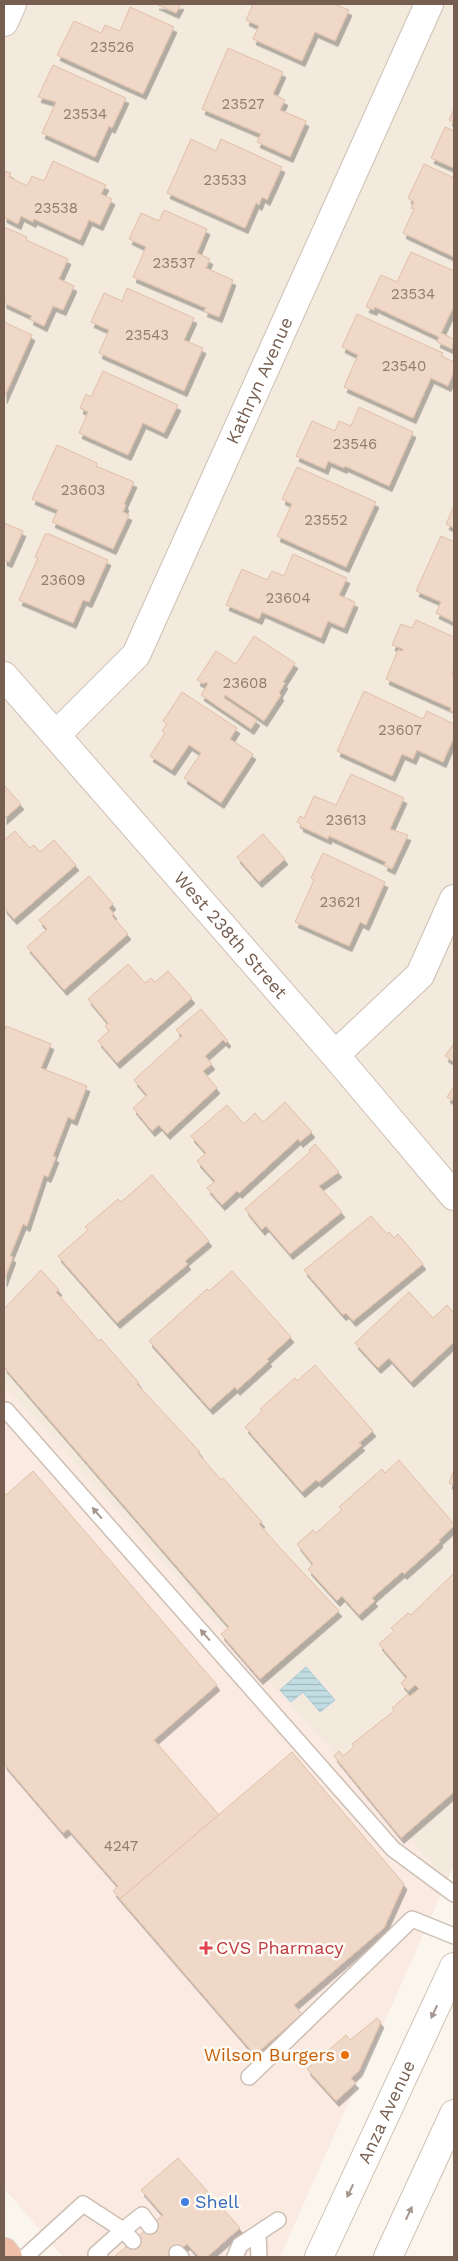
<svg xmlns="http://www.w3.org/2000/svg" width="458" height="2261" viewBox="0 0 458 2261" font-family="'Work Sans',sans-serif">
<defs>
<pattern id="water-rules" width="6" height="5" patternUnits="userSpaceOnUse" patternTransform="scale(1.25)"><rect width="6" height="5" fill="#c2dee4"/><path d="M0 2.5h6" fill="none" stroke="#a2b7bb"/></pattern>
<filter id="shadow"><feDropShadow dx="3" dy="5.5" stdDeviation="0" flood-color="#0004"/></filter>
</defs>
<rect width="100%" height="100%" fill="#fbf6ed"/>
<!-- residential -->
<polygon fill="#f3e9dc" points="4,4 454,4 454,1866 447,1881 4,1385"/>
<!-- commercial -->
<polygon fill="#faeae2" points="4,1385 447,1881 280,2257 63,2257 4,2188"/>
<!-- water -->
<polygon fill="url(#water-rules)" stroke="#a9ccd5" points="306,1667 335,1700 320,1712 303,1692 291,1702 280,1690"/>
<!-- building -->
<g fill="#efd8c7" stroke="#e0c0a8" filter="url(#shadow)">
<polygon points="156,4 181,4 176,13"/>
<polygon points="253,4 334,4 349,10 335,41 315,32 302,61 253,39 259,26 246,20"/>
<polygon points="130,7 174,27 143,94 57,55 74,21 101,33 105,25 120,31"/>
<polygon points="228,48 283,72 273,94 285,100 280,110 306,121 290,157 257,142 261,134 202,109"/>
<polygon points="53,65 126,98 112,128 109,126 95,157 42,133 56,102 38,97"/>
<polygon points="454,109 454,122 449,120"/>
<polygon points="445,127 454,131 454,168 431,158"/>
<polygon points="191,139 216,151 221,139 282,167 267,200 262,197 259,205 256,203 245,228 167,193"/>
<polygon points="53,161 106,185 101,194 112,199 100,225 89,220 80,240 34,219 33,222 21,216 18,224 4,217 4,176 6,171 11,173 9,177 27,186 32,176 44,181"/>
<polygon points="424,164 454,178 454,257 403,233 414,209 411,208 414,202 408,198"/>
<polygon points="164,210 207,229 197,253 210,259 206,268 233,280 219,317 204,311 206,308 133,277 146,247 129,239 141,213 159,221"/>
<polygon points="4,227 27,237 26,240 68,259 59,279 74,286 63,310 53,306 44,326 30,319 32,316 4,303"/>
<polygon points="411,252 454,271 454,306 441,333 454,339 452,349 437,342 439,337 375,307 374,310 366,307 381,275 397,282"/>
<polygon points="127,288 194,318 184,340 203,348 184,391 99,353 109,330 91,322 104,293 122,301"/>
<polygon points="357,314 443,353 441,356 454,362 454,371 448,386 431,378 413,418 344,387 358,355 342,347"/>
<polygon points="4,322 32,335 4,398"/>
<polygon points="103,371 178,405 164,433 143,423 128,455 79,433 88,412 80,408 86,394 91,397"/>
<polygon points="359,407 413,432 389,486 345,466 344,468 328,461 325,469 296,456 312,421 335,431 339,421 351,426"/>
<polygon points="57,445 97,463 96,466 134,482 124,504 126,505 123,512 129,515 113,549 52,522 58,510 32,499"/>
<polygon points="297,467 376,502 346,567 277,536 292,504 282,499"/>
<polygon points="454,506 454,528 446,524"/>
<polygon points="4,523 23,531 9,562 4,560"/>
<polygon points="45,534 49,534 108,560 89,602 83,600 73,623 19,600 38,558 35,557"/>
<polygon points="441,536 454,542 454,622 436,613 441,602 416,591"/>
<polygon points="293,554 347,578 339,595 355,602 344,628 328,621 321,638 262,612 259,619 226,605 242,569 267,580 272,571 284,576"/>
<polygon points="416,620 454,637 454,669 452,674 454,675 454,712 450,711 451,708 386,679 398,650 402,651 403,649 392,645 401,624 412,628"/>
<polygon points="254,636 295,663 283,682 285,683 279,693 281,695 264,721 225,695 224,698 257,720 251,729 201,695 208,684 205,682 204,684 197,680 216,651 236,664"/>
<polygon points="364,691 423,719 427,711 454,724 454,737 443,762 417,750 413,759 402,754 392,776 337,751"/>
<polygon points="182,692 237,728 230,739 253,754 221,803 184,778 201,753 189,745 172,770 150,756 165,733 162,731 167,724 163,721"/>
<polygon points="351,774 404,798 390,829 408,835 392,869 384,865 386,862 329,836 328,839 300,826 301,824 297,822 300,816 304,818 314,796 336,805"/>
<polygon points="4,785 21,804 4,819"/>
<polygon points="15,831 30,848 34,845 40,852 54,840 76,865 14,919 4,908 4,840"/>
<polygon points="263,834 285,859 259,882 237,857"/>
<polygon points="323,853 385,882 366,925 360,922 349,946 295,922 314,880 311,878"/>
<polygon points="89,876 113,904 109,908 114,914 112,916 128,934 64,990 27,947 47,929 39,920"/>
<polygon points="128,964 145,983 151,978 155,982 168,971 192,998 117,1063 98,1041 109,1031 105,1026 108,1023 88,999"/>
<polygon points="201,1009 228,1041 226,1043 223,1040 205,1056 212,1064 203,1071 217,1088 167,1134 159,1125 152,1131 133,1108 147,1095 134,1080 182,1036 176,1030"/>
<polygon points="6,1026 51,1044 41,1068 87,1086 74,1120 68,1117 53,1156 56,1157 48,1177 44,1175 27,1226 23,1224 10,1256 13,1257 4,1281 4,1032"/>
<polygon points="454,1043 454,1062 445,1056"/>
<polygon points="454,1086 454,1101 447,1097"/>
<polygon points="285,1102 312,1132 300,1142 298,1139 239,1193 237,1191 222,1205 207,1188 215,1181 197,1161 206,1153 191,1136 227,1105 244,1124 255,1113 263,1122"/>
<polygon points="315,1144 339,1172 319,1186 342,1212 290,1254 266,1226 262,1230 245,1209 310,1152 309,1150"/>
<polygon points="152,1175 209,1241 185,1261 188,1264 117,1323 58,1256 88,1230 85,1227 118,1199 121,1202"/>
<polygon points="371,1216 387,1234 389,1232 394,1238 398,1234 423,1264 353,1321 346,1313 343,1315 304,1270"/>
<polygon points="41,1270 59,1290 56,1292 99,1341 101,1339 139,1383 137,1384 200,1452 198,1453 221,1480 223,1478 262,1522 259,1524 282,1550 339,1611 260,1679 221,1634 229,1627 4,1367 4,1309"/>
<polygon points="232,1271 291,1337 267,1359 269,1361 237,1390 235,1387 210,1409 149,1341 207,1289 209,1291"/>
<polygon points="409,1292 433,1318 447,1305 454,1313 454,1342 411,1382 389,1358 378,1368 355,1343"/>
<polygon points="315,1365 373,1431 359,1443 362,1445 319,1482 316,1480 302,1492 245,1427 262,1411 260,1409 295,1378 297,1381"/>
<polygon points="399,1460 454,1524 454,1526 439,1540 440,1542 404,1574 402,1572 372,1598 375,1601 359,1615 342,1596 337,1601 308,1569 313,1564 297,1544 313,1530 316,1533 342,1510 339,1507 382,1469 385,1473"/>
<polygon points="454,1470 454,1486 449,1483"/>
<polygon points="33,1471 217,1685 154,1740 219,1815 120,1899 113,1891 118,1886 68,1829 63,1833 4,1764 4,1492 6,1495"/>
<polygon points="454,1573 454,1792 401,1838 334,1756 339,1751 343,1756 354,1747 352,1744 394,1711 392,1708 408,1694 410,1696 419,1689 415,1685 408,1691 401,1683 407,1677 379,1644 394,1631 391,1628 408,1613 411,1615"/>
<polygon points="292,1752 404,1884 384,1928 294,2005 302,2014 255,2055 120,1899"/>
<polygon points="377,2018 381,2022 359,2071 351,2078 356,2083 336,2101 307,2069 346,2035 350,2040"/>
<polygon points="178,2158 240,2228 207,2257 199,2257 187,2244 172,2257 114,2257 163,2215 141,2190"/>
</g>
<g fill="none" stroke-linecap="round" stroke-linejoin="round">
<!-- lane casing -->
<g stroke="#cdbfb3" stroke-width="18">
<g id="lane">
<polyline points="6,1410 393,1849 454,1894"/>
<polyline points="249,2077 412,1919 454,1936"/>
<polyline points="258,2234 259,2257"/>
<polyline points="133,2241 123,2230 142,2215 150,2226"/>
<polyline points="177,2253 181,2257"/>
<polyline points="25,2257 83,2204 123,2230 96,2254 100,2257"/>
<polyline points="235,2257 240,2245 278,2220"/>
</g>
</g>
<!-- street casing -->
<g stroke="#cdbfb3" stroke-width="30">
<g id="street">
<polyline points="4,22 12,4"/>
<path id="s1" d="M4,676L335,1055L454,1196"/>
<path id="s2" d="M56,735L136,655L429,4"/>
<polyline points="335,1055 420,975 454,899"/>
</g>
</g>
<!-- secondary casing -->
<g stroke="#d0c0b1" stroke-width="30">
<g id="secondary">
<path id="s3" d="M319,2257L454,1967"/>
<polyline points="388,2257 454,2114"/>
</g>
</g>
<!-- highway casing -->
<g stroke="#d9d2ce" stroke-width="30">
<polyline id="highway" points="4,2252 8,2257"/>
</g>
<!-- lane -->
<use href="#lane" stroke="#fff" stroke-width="15"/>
<!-- street -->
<use href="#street" stroke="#fff" stroke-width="28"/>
<!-- secondary -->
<use href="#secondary" stroke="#fff" stroke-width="28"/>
<!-- highway -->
<use href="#highway" stroke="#f0bfaa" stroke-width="28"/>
</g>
<!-- one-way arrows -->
<defs><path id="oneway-solid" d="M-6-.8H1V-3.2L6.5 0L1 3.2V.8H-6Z" transform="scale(1.25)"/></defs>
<g fill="#a6978e">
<use href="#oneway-solid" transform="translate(97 1513) rotate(-131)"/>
<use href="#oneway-solid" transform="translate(205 1635) rotate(-131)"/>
<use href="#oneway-solid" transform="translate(434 2012) rotate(115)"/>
<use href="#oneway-solid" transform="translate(350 2191) rotate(115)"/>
<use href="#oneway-solid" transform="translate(409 2213) rotate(-65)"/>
</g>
<!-- markers -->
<path fill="#e0444e" stroke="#fefaf3" stroke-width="2" d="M203.5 1940.5h5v5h5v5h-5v5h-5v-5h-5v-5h5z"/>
<circle fill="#e8710a" stroke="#fefaf3" stroke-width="2" cx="345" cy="2055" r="5"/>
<circle fill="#3f7fe0" stroke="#fefaf3" stroke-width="2" cx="185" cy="2202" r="5"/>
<g text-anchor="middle" stroke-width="5" stroke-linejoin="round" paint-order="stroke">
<!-- number labels -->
<g font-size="15" fill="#947d6e">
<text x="112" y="52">23526</text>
<text x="243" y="109">23527</text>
<text x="85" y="119">23534</text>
<text x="225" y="185">23533</text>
<text x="56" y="213">23538</text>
<text x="174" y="268">23537</text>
<text x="413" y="299">23534</text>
<text x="147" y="340">23543</text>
<text x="404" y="371">23540</text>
<text x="355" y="449">23546</text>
<text x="83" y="495">23603</text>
<text x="326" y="525">23552</text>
<text x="63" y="585">23609</text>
<text x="288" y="603">23604</text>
<text x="245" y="688">23608</text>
<text x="400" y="735">23607</text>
<text x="346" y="825">23613</text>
<text x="340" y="907">23621</text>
<text x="121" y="1851">4247</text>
</g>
<!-- street labels -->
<g font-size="18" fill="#765f51" stroke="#fefaf3">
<text dy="6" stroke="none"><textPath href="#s2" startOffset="414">Kathryn Avenue</textPath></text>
<text dy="6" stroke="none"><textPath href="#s1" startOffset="344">West 238th Street</textPath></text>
<text dy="6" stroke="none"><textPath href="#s3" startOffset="160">Anza Avenue</textPath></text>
</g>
<!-- health labels -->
<g font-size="18" fill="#be3a42" stroke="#fefaf3" text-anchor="start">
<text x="216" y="1954">CVS Pharmacy</text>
</g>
<!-- food labels -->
<g font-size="18" fill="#c56008" stroke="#fefaf3" text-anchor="end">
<text x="335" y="2061">Wilson Burgers</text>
</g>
<!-- shop labels -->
<g font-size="18" fill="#366cbe" stroke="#fefaf3" text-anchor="start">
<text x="195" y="2208">Shell</text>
</g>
</g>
<!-- border -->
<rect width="458" height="2261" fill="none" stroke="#765f51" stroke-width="10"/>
</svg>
